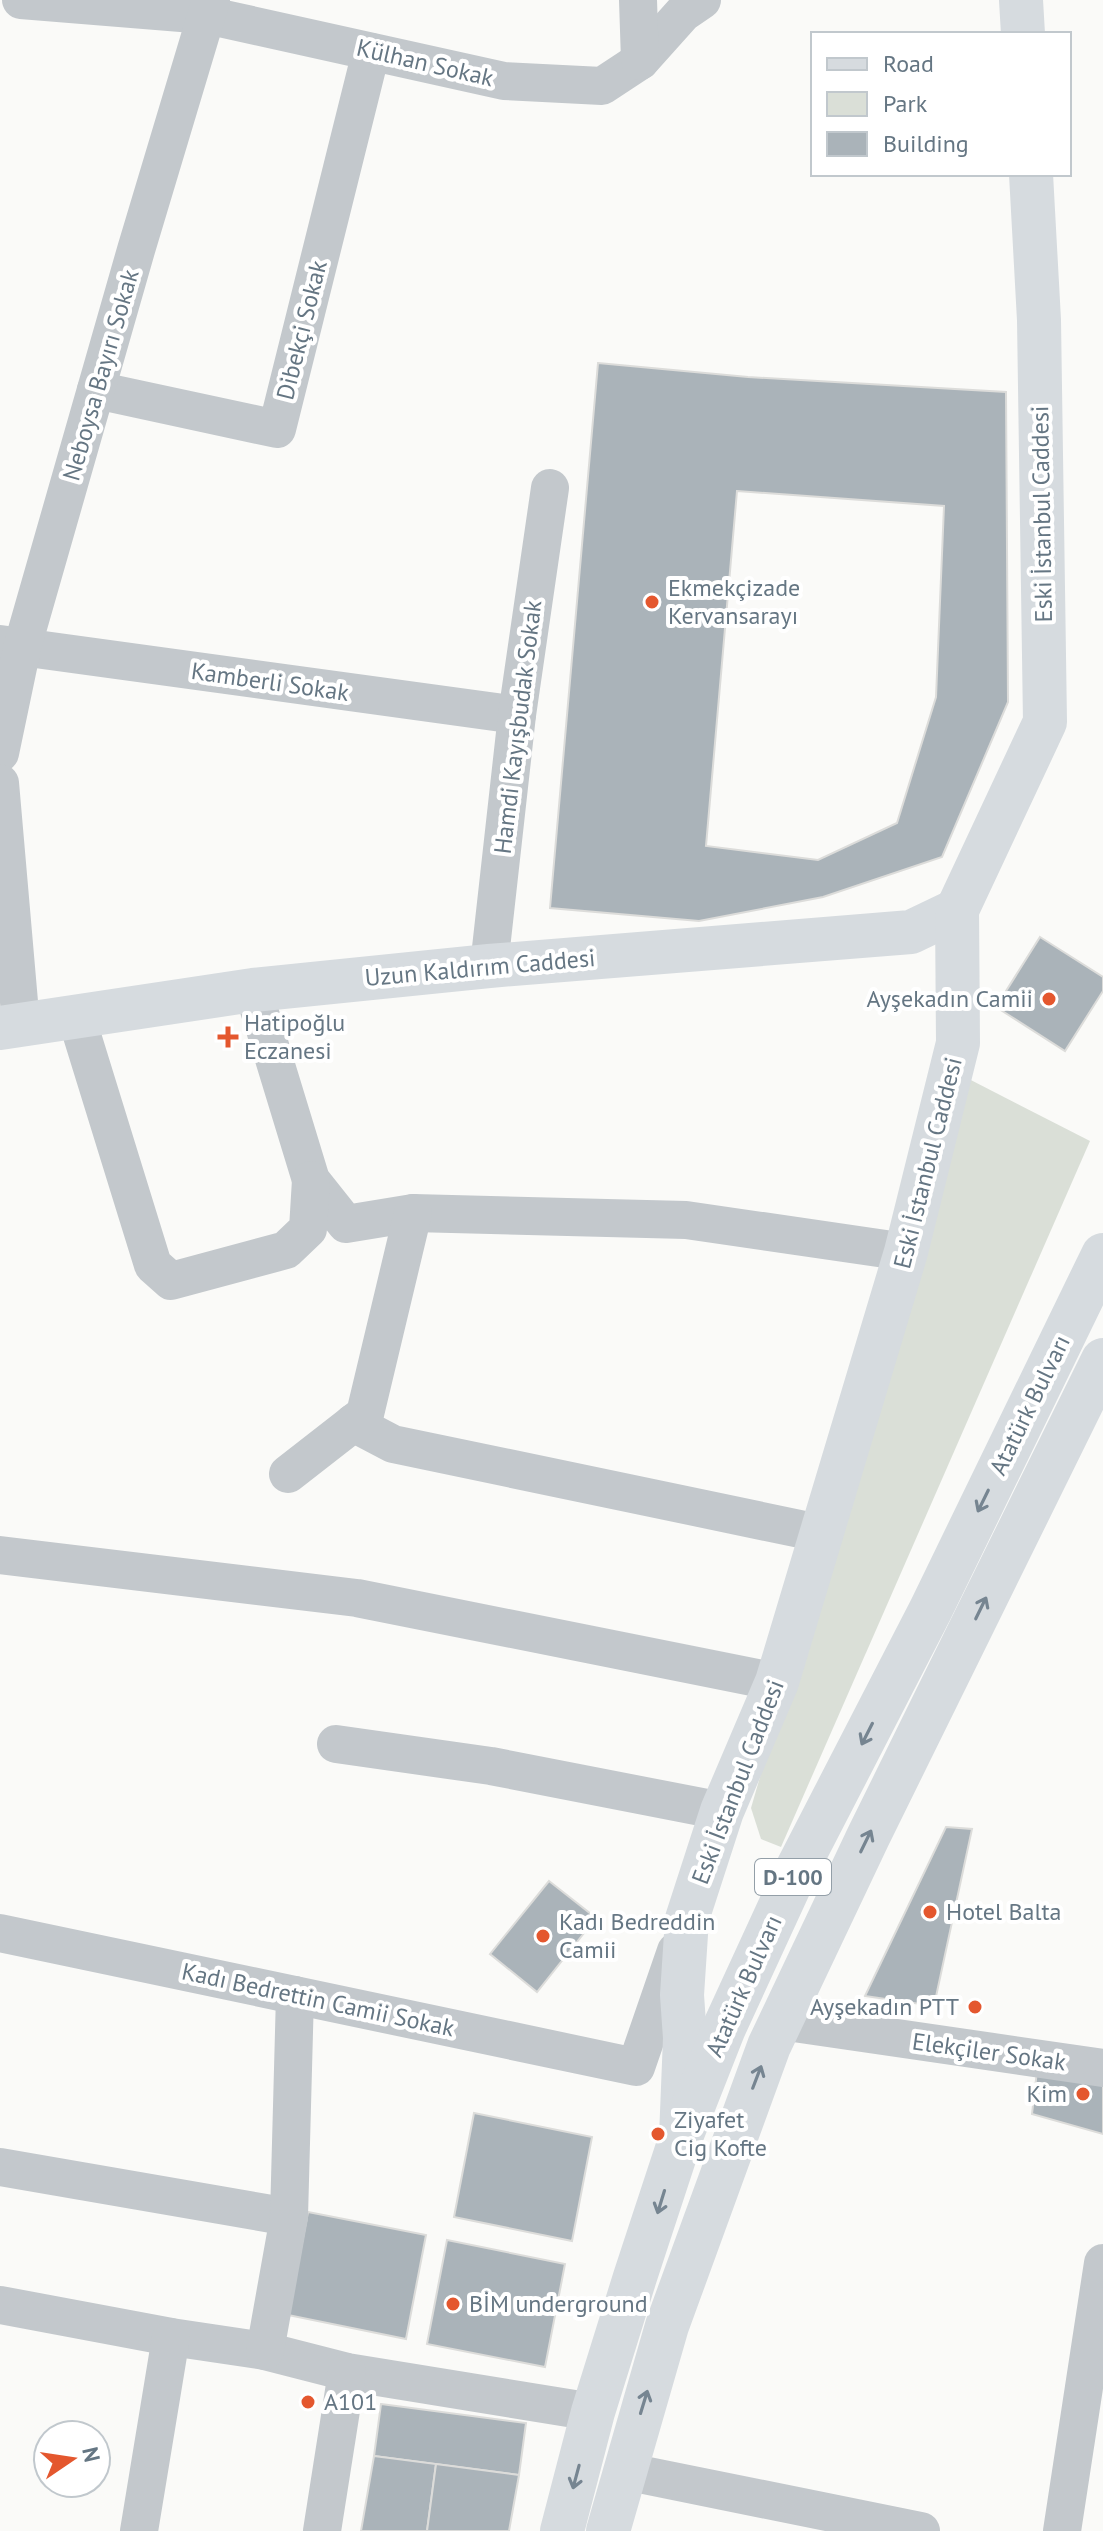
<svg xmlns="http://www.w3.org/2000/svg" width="1103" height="2531" viewBox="0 0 1103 2531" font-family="'PT Sans',sans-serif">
<rect width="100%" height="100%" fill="#fafaf8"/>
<!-- green -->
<polygon fill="#dadfd7" points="963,1076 1090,1141 781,1847 761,1839 751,1808"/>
<!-- building -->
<g fill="#aab3b9" stroke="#dcdcda" stroke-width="2" fill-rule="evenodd">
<path d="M598,363L748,377L1006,392L1008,702L942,857L823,897L699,921L550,908ZM737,491L944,506L936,697L897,823L818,860L706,846Z"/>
<polygon points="1040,937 1103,977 1103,991 1065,1051 996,1007"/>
<polygon points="946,1827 972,1829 934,2006 865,1996"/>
<polygon points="549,1881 596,1918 537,1992 490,1954"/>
<polygon points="1037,2071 1103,2084 1103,2134 1032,2114"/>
<polygon points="474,2113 592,2137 572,2241 454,2217"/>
<polygon points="308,2212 426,2235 406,2339 288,2315"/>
<polygon points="447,2240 565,2264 545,2367 427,2344"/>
<polygon points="381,2404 526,2423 519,2475 374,2456"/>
<polygon points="374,2456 436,2464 427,2531 361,2531"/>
<polygon points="436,2464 519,2475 509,2531 427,2531"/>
</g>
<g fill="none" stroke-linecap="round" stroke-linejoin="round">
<!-- minor -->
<g stroke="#c3c8cc" stroke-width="38">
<polyline points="21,0 206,15 504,81 602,86 640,61 683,13 702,0"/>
<polyline points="638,0 640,61"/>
<polyline points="96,390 277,429 371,52"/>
<polyline points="0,644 517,715"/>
<polyline points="0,753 22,648 136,250 211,0"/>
<polyline points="0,783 21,1025"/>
<polyline points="489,966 517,715 550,488"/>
<polyline points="253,990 311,1180 346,1224 413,1213 686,1220 906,1252"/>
<polyline points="76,1016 153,1265 171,1281 286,1250 308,1229 311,1180"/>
<polyline points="353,1423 393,1444 824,1534"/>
<polyline points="288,1474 365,1414 413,1213"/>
<polyline points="0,1555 357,1598 777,1682"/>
<polyline points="336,1744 491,1766 722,1811"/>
<polyline points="0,1933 636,2067 676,1951"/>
<polyline points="780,2021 1103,2068"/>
<polyline points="0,2167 289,2217"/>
<polyline points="0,2305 171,2337 265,2351 347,2372 593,2412"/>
<polyline points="265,2351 289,2217 295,1995"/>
<polyline points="624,2471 921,2531"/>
<polyline points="139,2531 171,2337"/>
<polyline points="322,2531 347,2372"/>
<polyline points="1062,2531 1103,2263"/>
</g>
<!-- major -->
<g stroke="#d6dbdf" stroke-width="44">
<polyline points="1021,0 1023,34"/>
<polyline points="0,1028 253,990 489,966 911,932 957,910"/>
<polyline points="681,2137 685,2038 682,1995 687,1919 722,1811 777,1682 906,1252 958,1043 957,910 1045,722 1039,320 1031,174"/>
<polyline points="562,2531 593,2412 635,2277 681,2137 724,2028 798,1867 931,1609 1103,1255"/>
<polyline points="608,2531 667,2326 769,2046 868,1837 1103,1360"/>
</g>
</g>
<!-- one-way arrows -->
<defs><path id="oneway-shaft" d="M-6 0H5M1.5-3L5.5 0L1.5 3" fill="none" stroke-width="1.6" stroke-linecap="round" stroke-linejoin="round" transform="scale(2)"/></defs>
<g stroke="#768591">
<use href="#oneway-shaft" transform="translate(983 1501) rotate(116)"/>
<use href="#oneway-shaft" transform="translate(981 1608) rotate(-64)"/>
<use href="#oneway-shaft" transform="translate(867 1734) rotate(117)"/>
<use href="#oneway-shaft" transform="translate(866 1841) rotate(-64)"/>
<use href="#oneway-shaft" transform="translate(757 2077) rotate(-69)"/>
<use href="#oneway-shaft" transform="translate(661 2202) rotate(107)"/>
<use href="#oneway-shaft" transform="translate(644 2402) rotate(-73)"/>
<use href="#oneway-shaft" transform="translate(576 2477) rotate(105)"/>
</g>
<!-- markers -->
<g fill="#e4572e" stroke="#fff" stroke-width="3">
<circle cx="652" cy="602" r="8"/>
<circle cx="1049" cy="999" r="8"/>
<path d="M224 1025h8v8h8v8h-8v8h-8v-8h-8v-8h8z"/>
<circle cx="930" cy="1912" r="8"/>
<circle cx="543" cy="1936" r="8"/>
<circle cx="975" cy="2007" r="8"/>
<circle cx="1083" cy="2094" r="8"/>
<circle cx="658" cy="2134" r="8"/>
<circle cx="453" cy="2304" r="8"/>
<circle cx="308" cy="2402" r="8"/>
</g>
<g text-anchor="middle" stroke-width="8" stroke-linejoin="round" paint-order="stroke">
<!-- shield labels -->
<rect fill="#fff" stroke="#939fa8" stroke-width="2" x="755" y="1859" width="76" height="36" rx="6"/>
<g font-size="22" font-weight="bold" fill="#657683">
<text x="793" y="1885">D-100</text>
</g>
<!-- street labels -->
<g font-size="24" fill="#657683" stroke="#fff">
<text transform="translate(425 63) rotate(13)" y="8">Külhan Sokak</text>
<text transform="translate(302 330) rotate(-76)" y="8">Dibekçi Sokak</text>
<text transform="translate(101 375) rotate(-74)" y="8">Neboysa Bayırı Sokak</text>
<text transform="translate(1042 514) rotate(-91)" y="8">Eski İstanbul Caddesi</text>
<text transform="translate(270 682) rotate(8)" y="8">Kamberli Sokak</text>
<text transform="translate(518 727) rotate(-83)" y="8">Hamdi Kayışbudak Sokak</text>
<text transform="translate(480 968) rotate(-5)" y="8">Uzun Kaldırım Caddesi</text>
<text transform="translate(928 1163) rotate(-76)" y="8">Eski İstanbul Caddesi</text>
<text transform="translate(1030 1405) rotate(-64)" y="8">Atatürk Bulvarı</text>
<text transform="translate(738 1782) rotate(-69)" y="8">Eski İstanbul Caddesi</text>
<text transform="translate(744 1986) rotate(-66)" y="8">Atatürk Bulvarı</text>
<text transform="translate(318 2000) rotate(12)" y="8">Kadı Bedrettin Camii Sokak</text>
<text transform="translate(989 2052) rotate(8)" y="8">Elekçiler Sokak</text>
</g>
<!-- poi labels -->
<g font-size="24" fill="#657683" stroke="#fff" text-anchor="start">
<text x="668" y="596">Ekmekçizade<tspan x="668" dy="28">Kervansarayı</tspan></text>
<text x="1033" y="1007" text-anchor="end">Ayşekadın Camii</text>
<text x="244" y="1031">Hatipoğlu<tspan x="244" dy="28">Eczanesi</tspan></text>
<text x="946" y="1920">Hotel Balta</text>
<text x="559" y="1930">Kadı Bedreddin<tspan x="559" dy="28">Camii</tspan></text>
<text x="959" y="2015" text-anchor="end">Ayşekadın PTT</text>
<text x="1067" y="2102" text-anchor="end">Kim</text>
<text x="674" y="2128">Ziyafet<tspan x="674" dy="28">Cig Kofte</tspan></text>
<text x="469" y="2312">BİM underground</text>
<text x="324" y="2410">A101</text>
</g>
</g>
<!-- legend -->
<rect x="811" y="32" width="260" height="144" fill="#ffffff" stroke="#c1c8cd" stroke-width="2"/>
<rect x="827" y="58" width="40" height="12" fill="#d6dbdf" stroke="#c1c8cd" stroke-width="2"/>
<text x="883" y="72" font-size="24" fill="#657683">Road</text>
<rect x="827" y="92" width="40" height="24" fill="#dadfd7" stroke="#c1c8cd" stroke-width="2"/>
<text x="883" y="112" font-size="24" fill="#657683">Park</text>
<rect x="827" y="132" width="40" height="24" fill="#aab3b9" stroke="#c1c8cd" stroke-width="2"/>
<text x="883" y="152" font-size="24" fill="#657683">Building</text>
<!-- north arrow -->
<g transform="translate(72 2459) rotate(77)"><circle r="38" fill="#ffffff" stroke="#c1c8cd" stroke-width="2"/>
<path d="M0-6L14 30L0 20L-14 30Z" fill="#e4572e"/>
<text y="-12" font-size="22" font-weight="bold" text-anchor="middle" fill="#657683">N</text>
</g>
</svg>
